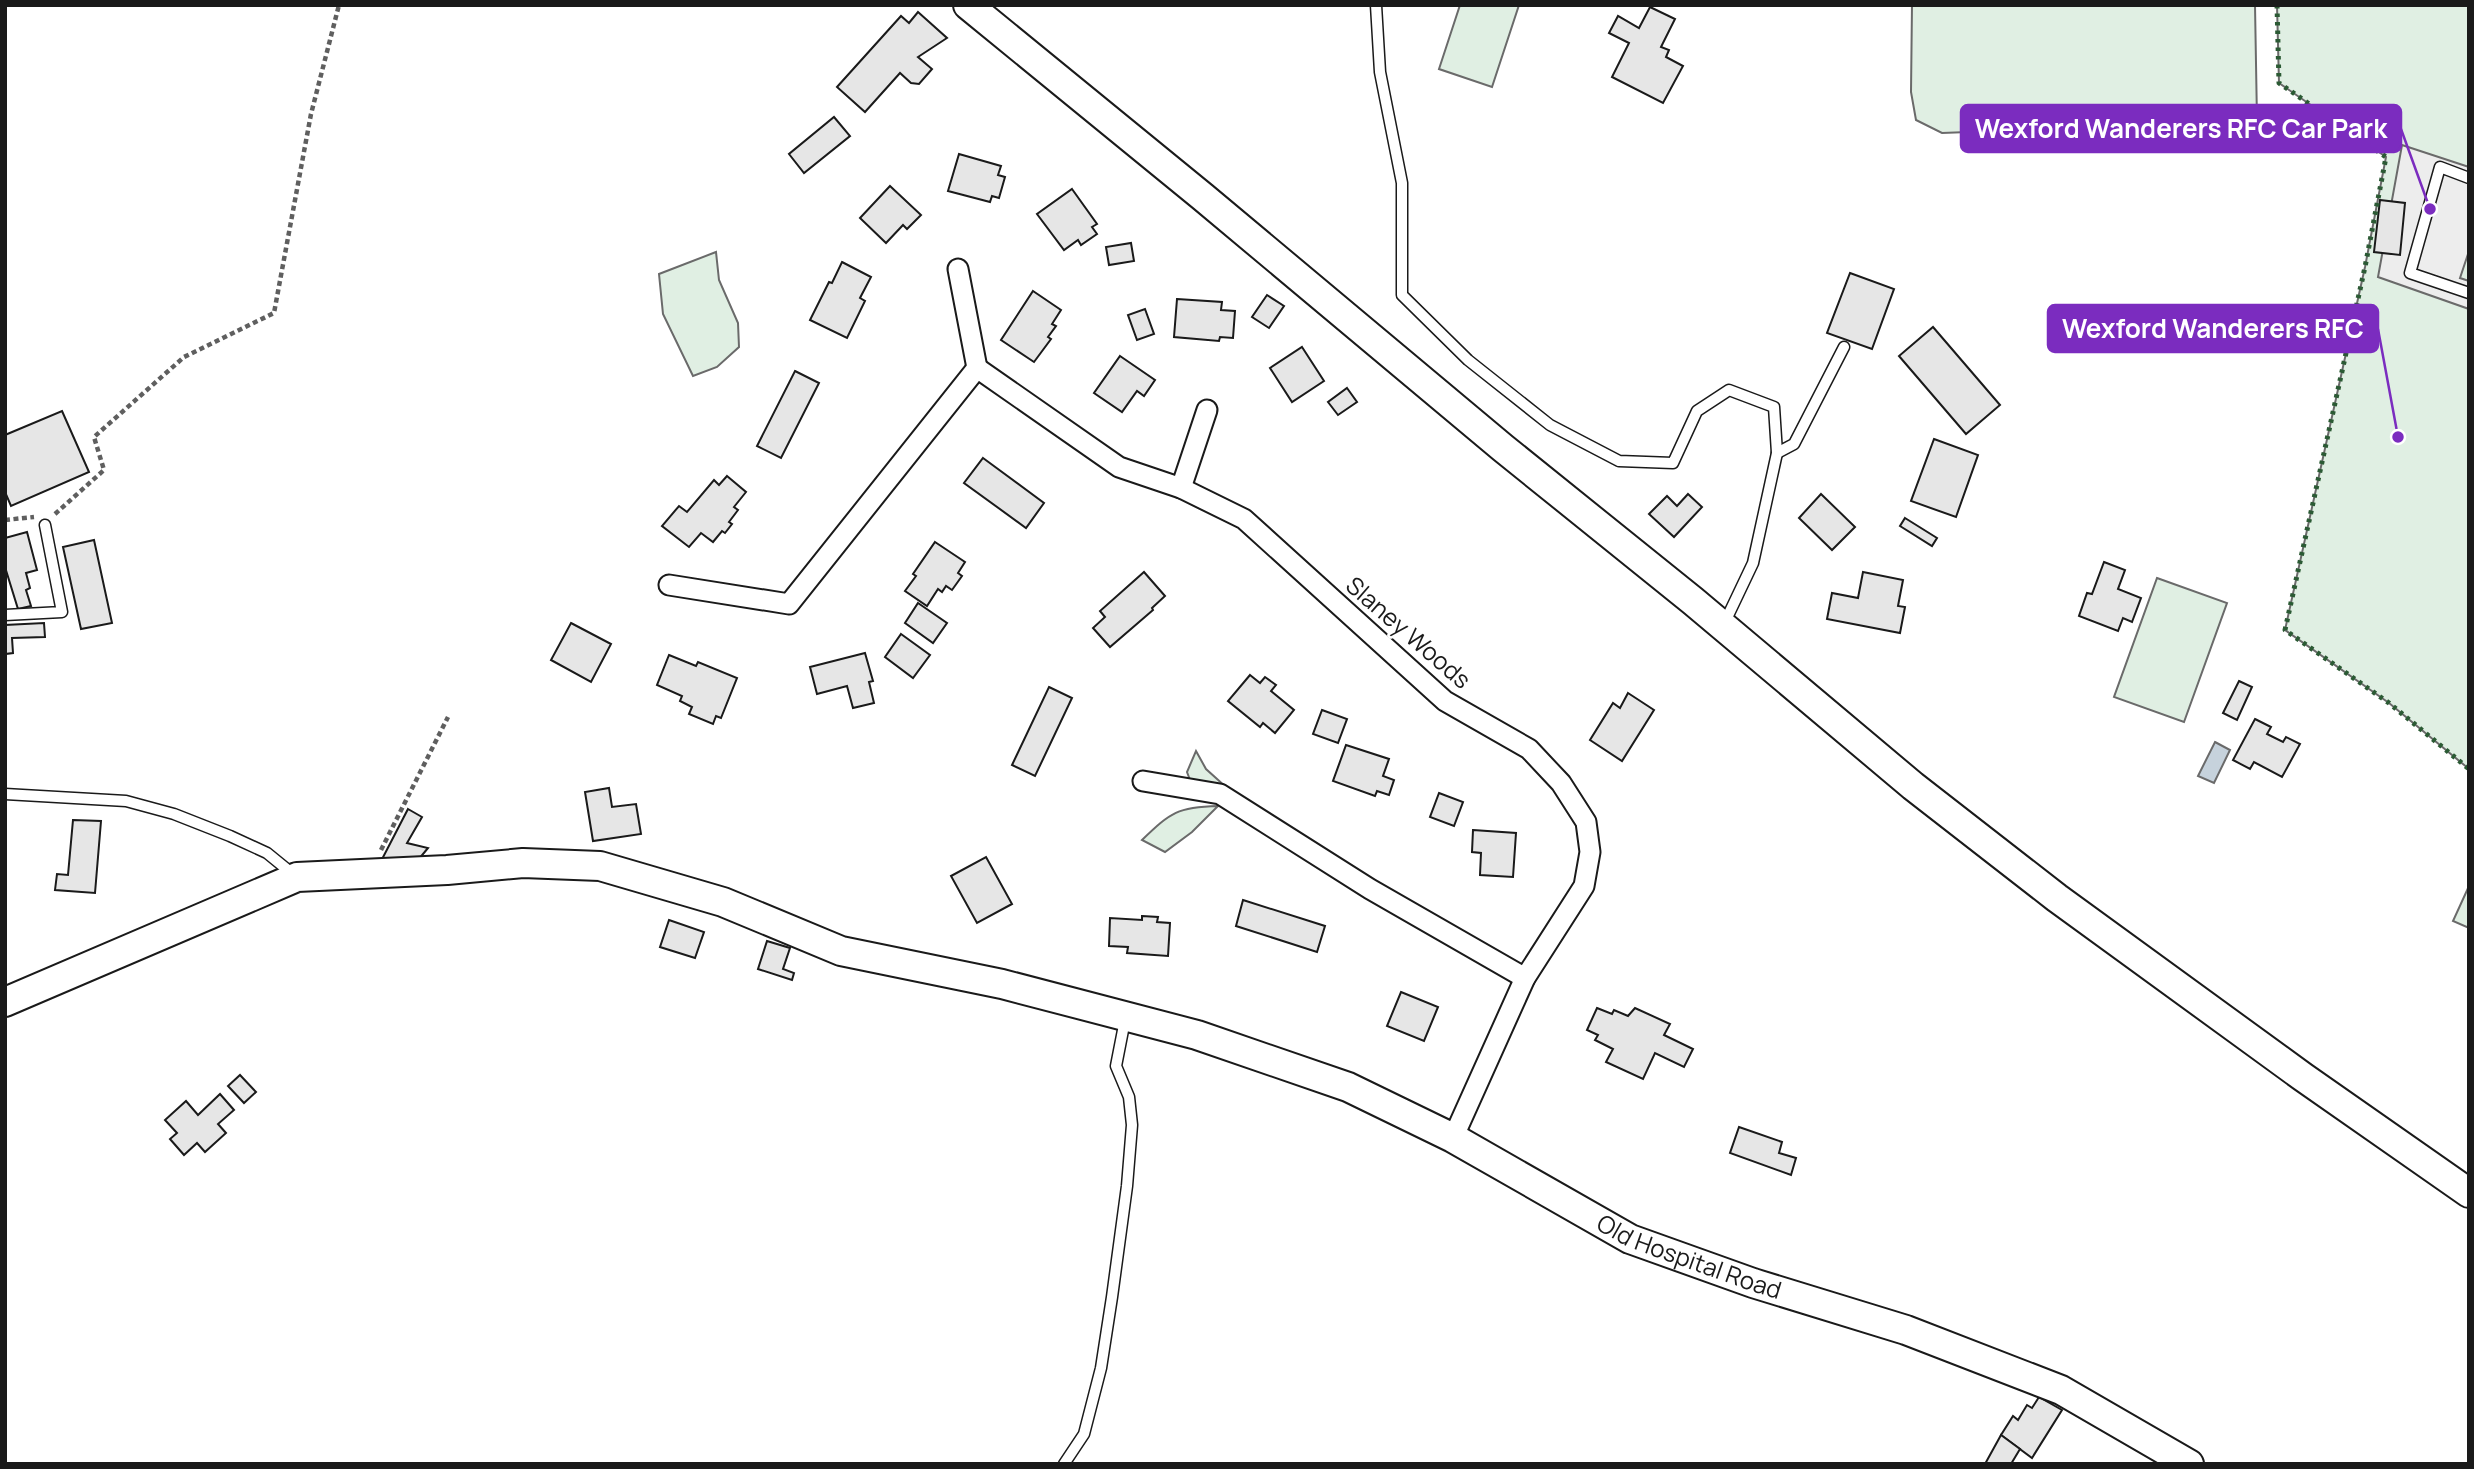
<svg xmlns="http://www.w3.org/2000/svg" width="2474" height="1469" viewBox="0 0 2474 1469" font-family="Manrope,sans-serif">
<rect width="100%" height="100%" fill="#fff"/>
<!-- green -->
<g fill="#e0efe3" stroke="#6a6a6a" stroke-width="2">
<polygon points="1460,5 1519,5 1492,87 1439,69"/>
<polygon points="1912,5 2255,5 2257,121 1942,133 1916,120 1911,92"/>
<polygon points="2277,5 2469,5 2469,769 2389,703 2285,630 2365,267 2386,157 2279,83"/>
<polygon points="716,252 719,280 738,323 739,347 717,367 693,376 663,314 659,274"/>
<polygon points="2157,578 2227,603 2184,722 2114,697"/>
<polygon points="1196,751 1206,769 1226,787 1190,780 1187,772"/>
<path d="M1218,806L1192,832L1165,852L1142,840C1171,812 1178,807 1218,806Z"/>
<polygon points="2469,886 2469,928 2453,921"/>
</g>
<!-- parking -->
<polygon fill="#ededed" stroke="#6a6a6a" stroke-width="2" points="2402,145 2469,167 2469,251 2460,278 2469,281 2469,309 2378,277"/>
<!-- water -->
<polygon fill="#c6d2dc" stroke="#6a6a6a" stroke-width="2" points="2215,742 2230,750 2214,783 2198,776"/>
<!-- building -->
<g fill="#e6e6e6" stroke="#1a1a1a" stroke-width="2">
<polygon points="1650,7 1675,19 1661,47 1669,50 1666,57 1683,66 1663,103 1612,77 1629,43 1609,33 1618,16 1639,28"/>
<polygon points="918,12 947,38 918,57 932,69 919,84 911,83 900,73 865,112 837,87 901,16 909,23"/>
<polygon points="834,117 850,136 804,173 789,154"/>
<polygon points="959,154 1001,166 998,175 1005,177 999,198 992,196 990,202 948,191"/>
<polygon points="890,186 921,215 907,229 903,225 886,243 860,218"/>
<polygon points="1072,189 1097,224 1092,227 1097,234 1081,245 1078,240 1064,250 1037,214"/>
<polygon points="2380,200 2405,203 2400,255 2374,252"/>
<polygon points="1131,243 1134,261 1109,265 1106,247"/>
<polygon points="842,262 871,277 860,298 865,301 847,338 810,320 829,282 832,283"/>
<polygon points="1850,273 1894,289 1872,349 1827,333"/>
<polygon points="1033,291 1061,310 1052,324 1056,326 1048,337 1051,339 1034,362 1001,340"/>
<polygon points="1267,295 1284,306 1269,328 1252,317"/>
<polygon points="1177,299 1222,302 1221,310 1235,311 1233,338 1220,337 1219,341 1174,337"/>
<polygon points="1145,309 1154,334 1137,340 1128,315"/>
<polygon points="1933,327 2000,405 1966,434 1899,356"/>
<polygon points="1302,347 1324,381 1292,402 1270,368"/>
<polygon points="1120,356 1155,380 1144,396 1137,391 1122,412 1094,393"/>
<polygon points="795,371 819,383 781,458 757,446"/>
<polygon points="1347,388 1357,402 1338,415 1328,402"/>
<polygon points="62,411 89,472 11,506 5,492 5,435"/>
<polygon points="1934,439 1978,455 1956,517 1911,501"/>
<polygon points="983,458 1044,503 1026,528 964,483"/>
<polygon points="727,476 746,492 734,507 738,510 729,522 732,524 725,533 722,531 713,542 701,533 689,547 662,526 679,506 687,512 714,480 719,485"/>
<polygon points="1688,494 1702,507 1674,537 1649,514 1667,496 1677,506"/>
<polygon points="1821,494 1855,527 1832,550 1799,518"/>
<polygon points="1905,518 1937,538 1932,546 1900,526"/>
<polygon points="27,532 37,570 26,573 30,588 26,590 31,606 18,609 5,567 5,538"/>
<polygon points="94,540 112,623 81,629 63,547"/>
<polygon points="935,542 965,562 958,573 962,576 952,590 946,586 942,592 938,589 927,606 905,591 916,576 913,574"/>
<polygon points="2104,562 2125,570 2118,589 2141,598 2132,622 2123,618 2118,631 2079,616 2087,593 2092,594"/>
<polygon points="1144,572 1165,596 1152,608 1153,610 1110,647 1093,628 1105,617 1100,611"/>
<polygon points="1863,572 1903,580 1898,606 1905,607 1900,633 1827,619 1832,593 1858,598"/>
<polygon points="918,603 947,623 933,643 905,623"/>
<polygon points="44,623 45,637 12,638 13,653 5,654 5,625"/>
<polygon points="571,623 611,644 591,682 551,660"/>
<polygon points="901,634 930,655 913,678 885,657"/>
<polygon points="865,653 873,681 869,682 874,703 853,708 847,686 817,694 810,667"/>
<polygon points="669,655 696,666 698,662 737,678 721,718 716,716 713,724 689,714 692,707 680,701 682,696 657,685"/>
<polygon points="1250,675 1260,683 1265,677 1276,685 1271,691 1294,710 1275,733 1263,723 1260,727 1228,701"/>
<polygon points="2239,681 2252,687 2237,720 2223,713"/>
<polygon points="1049,687 1072,698 1035,776 1012,765"/>
<polygon points="1628,693 1654,710 1622,761 1590,740 1613,703 1620,708"/>
<polygon points="1322,710 1347,719 1338,743 1313,734"/>
<polygon points="2255,719 2271,727 2267,734 2283,742 2286,737 2300,744 2282,777 2254,762 2250,769 2233,760"/>
<polygon points="1346,745 1389,759 1383,776 1394,780 1389,795 1377,791 1375,796 1333,781"/>
<polygon points="609,788 612,807 636,804 641,834 593,841 585,792"/>
<polygon points="1439,793 1463,802 1454,826 1430,817"/>
<polygon points="408,809 422,817 407,843 428,848 414,865 379,865"/>
<polygon points="73,820 101,821 95,893 55,890 57,874 68,875"/>
<polygon points="1473,830 1516,833 1513,877 1480,875 1481,853 1472,852"/>
<polygon points="986,857 1012,904 977,923 951,876"/>
<polygon points="1243,900 1325,926 1317,952 1236,926"/>
<polygon points="1142,916 1158,917 1157,922 1170,923 1168,956 1127,953 1128,947 1109,946 1110,918 1142,920"/>
<polygon points="669,920 704,932 695,958 660,947"/>
<polygon points="767,941 790,948 783,969 794,973 792,980 758,969"/>
<polygon points="1401,992 1438,1007 1424,1041 1387,1026"/>
<polygon points="1597,1008 1612,1014 1614,1010 1628,1016 1635,1008 1670,1024 1664,1035 1693,1049 1684,1067 1655,1053 1643,1079 1606,1062 1613,1049 1595,1040 1598,1035 1587,1030"/>
<polygon points="240,1075 256,1092 244,1103 228,1086"/>
<polygon points="220,1094 234,1110 218,1124 226,1133 205,1152 197,1143 184,1155 170,1139 177,1133 165,1120 186,1101 198,1115"/>
<polygon points="1739,1127 1782,1142 1779,1153 1796,1158 1791,1175 1730,1153"/>
<polygon points="2039,1397 2062,1410 2032,1458 2001,1435 2013,1416 2018,1420 2027,1405 2032,1408"/>
<polygon points="2001,1435 2020,1449 2011,1464 1985,1464"/>
</g>
<g fill="none" stroke-linecap="round" stroke-linejoin="round">
<!-- lane casing -->
<g stroke="#1a1a1a" stroke-width="13">
<g id="lane">
<polyline points="1376,5 1380,72 1402,183 1402,295 1468,360 1550,425 1619,461 1673,463 1697,411 1729,390 1774,407 1777,453 1753,563 1724,624"/>
<polyline points="2469,178 2440,167 2410,273 2469,293"/>
<polyline points="1777,453 1794,444 1844,347"/>
<polyline points="5,615 62,612 45,525"/>
<polyline points="5,794 126,801 174,814 230,836 267,853 294,875"/>
<polyline points="1064,1464 1084,1434 1101,1368 1112,1297 1127,1186 1132,1125 1129,1097 1116,1066 1125,1020"/>
</g>
</g>
<!-- street casing -->
<g stroke="#1a1a1a" stroke-width="23">
<g id="street">
<polyline points="958,269 977,368"/>
<polyline points="1181,488 1207,410"/>
<polyline points="669,585 789,604 977,368 1119,467 1181,488 1244,519 1445,701 1529,749 1561,783 1586,822 1590,852 1584,886 1525,978 1453,1138"/>
<polyline points="1143,781 1220,794 1370,889 1525,978"/>
</g>
</g>
<!-- secondary casing -->
<g stroke="#1a1a1a" stroke-width="32">
<g id="secondary">
<polyline points="968,5 1203,197 1503,448 1693,601 1913,786 2057,898 2303,1077 2469,1193"/>
<path id="s1" d="M5,1002L297,877L447,870L523,863L600,866L723,902L841,951L1002,984L1197,1035L1348,1087L1453,1138L1630,1239L1753,1283L1906,1330L2061,1390L2189,1464"/>
</g>
</g>
<!-- path -->
<g stroke="#5f5f5f" stroke-width="4.5" stroke-dasharray="5 3.5" stroke-linecap="butt">
<polyline points="55,514 104,470 94,437 184,357 274,313 311,114 339,5"/>
<polyline points="5,520 34,517"/>
<polyline points="381,850 448,717"/>
</g>
<!-- lane -->
<use href="#lane" stroke="#fff" stroke-width="10"/>
<!-- street -->
<use href="#street" stroke="#fff" stroke-width="19"/>
<!-- secondary -->
<use href="#secondary" stroke="#fff" stroke-width="28"/>
<!-- hedge -->
<polyline stroke="#2b5a34" stroke-width="5" stroke-dasharray="3.5 5" stroke-linecap="butt" points="2277,5 2279,83 2386,157 2365,267 2285,630 2389,703 2469,769"/>
</g>
<g text-anchor="middle" stroke-width="5" stroke-linejoin="round" paint-order="stroke">
<!-- street labels -->
<g font-size="24" fill="#1a1a1a" stroke="#fff">
<text transform="translate(1408 633) rotate(41)" y="8">Slaney Woods</text>
<text dy="8" stroke="none"><textPath href="#s1" startOffset="1785">Old Hospital Road</textPath></text>
</g>
</g>
<!-- callouts -->
<path fill="none" stroke="#7b2cbf" stroke-width="2.5" d="M2430 209L2401 129M2398 437L2378 329"/>
<g fill="#7b2cbf" stroke="#fff" stroke-width="2.5">
<circle cx="2430" cy="209" r="7"/>
<circle cx="2398" cy="437" r="7"/>
</g>
<g fill="#7b2cbf" stroke="#7b2cbf" stroke-width="2.5">
<rect x="1961" y="105" width="440" height="47" rx="7"/>
<rect x="2048" y="305" width="330" height="47" rx="7"/>
</g>
<g font-size="26" text-anchor="middle" font-weight="bold" fill="#fff">
<text x="2181" y="138">Wexford Wanderers RFC Car Park</text>
<text x="2213" y="338">Wexford Wanderers RFC</text>
</g>
<!-- border -->
<rect width="2474" height="1469" fill="none" stroke="#1a1a1a" stroke-width="14"/>
</svg>
